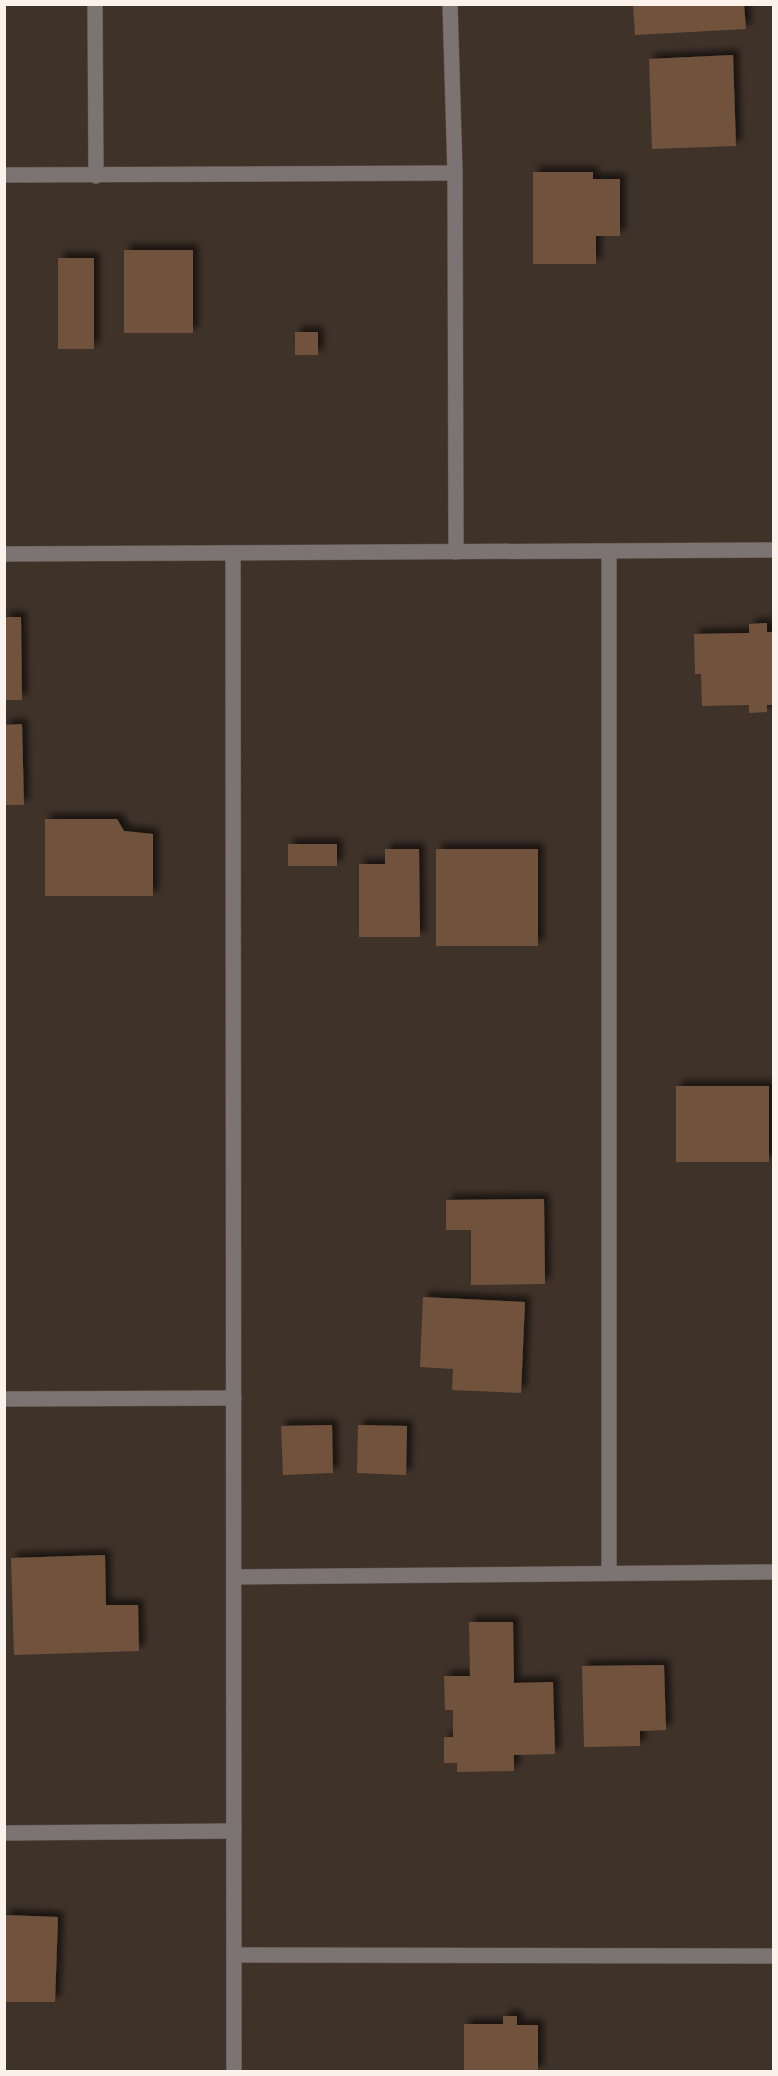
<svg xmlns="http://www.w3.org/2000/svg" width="778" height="2076" viewBox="0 0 778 2076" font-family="'Fira Sans Condensed',sans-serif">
<defs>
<filter id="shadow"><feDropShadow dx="5.5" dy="-5.5" stdDeviation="3" flood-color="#0009"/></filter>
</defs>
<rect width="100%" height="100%" fill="#3f3229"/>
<!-- building -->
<g fill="#71533c" filter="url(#shadow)">
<polygon points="633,4 744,4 746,29 635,35"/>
<polygon points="733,55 736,146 652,149 649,59"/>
<polygon points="533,172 593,172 593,179 620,179 620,236 596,236 596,264 533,264"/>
<rect x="124" y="250" width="69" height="83"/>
<rect x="58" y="258" width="36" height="91"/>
<rect x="295" y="332" width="23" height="23"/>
<polygon points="4,617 21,617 22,700 4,700"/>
<polygon points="767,623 767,632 774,632 774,705 767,705 767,712 749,713 749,705 702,706 701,674 695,674 694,634 749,633 749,624"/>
<polygon points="22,724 24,805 4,805 4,725"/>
<polygon points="45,819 117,819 124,831 153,834 153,896 45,896"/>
<rect x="288" y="844" width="49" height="22"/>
<polygon points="385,849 419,849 420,937 359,937 359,864 385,864"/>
<rect x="436" y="849" width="102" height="97"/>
<rect x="676" y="1086" width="93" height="76"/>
<polygon points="544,1199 545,1284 471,1285 471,1230 446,1230 446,1200"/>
<polygon points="423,1297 525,1302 521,1393 452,1390 453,1369 420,1367"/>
<polygon points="332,1425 333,1473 283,1475 281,1426"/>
<polygon points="358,1425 407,1426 406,1475 357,1473"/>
<polygon points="105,1555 106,1605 138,1605 139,1651 14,1655 11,1558"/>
<polygon points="469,1622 513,1622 514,1683 553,1682 555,1754 514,1755 514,1771 457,1772 457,1763 444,1763 444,1737 453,1737 453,1710 445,1710 444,1676 470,1676"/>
<polygon points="664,1665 666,1730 640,1731 640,1746 584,1747 582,1666"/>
<polygon points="4,1915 58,1917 55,2002 4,2002"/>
<polygon points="503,2016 517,2016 517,2025 538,2025 538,2072 464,2072 464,2024 503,2024"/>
</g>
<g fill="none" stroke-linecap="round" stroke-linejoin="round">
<!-- minor casing -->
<g stroke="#5d5148" stroke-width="16">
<g id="minor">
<polyline points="95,4 96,176"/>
<polyline points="450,4 455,173 456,552"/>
<polyline points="4,175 455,173"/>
<polyline points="609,552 609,1573"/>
<polyline points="233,553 234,2072"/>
<polyline points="4,554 774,550"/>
<polyline points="4,1399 234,1398"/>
<polyline points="234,1577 774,1572"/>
<polyline points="4,1833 234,1831"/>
<polyline points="234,1955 774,1956"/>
</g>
</g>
<!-- minor -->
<use href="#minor" stroke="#7c7373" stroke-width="15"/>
</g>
<!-- border -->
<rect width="778" height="2076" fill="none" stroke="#fbf2ec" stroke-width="12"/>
</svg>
